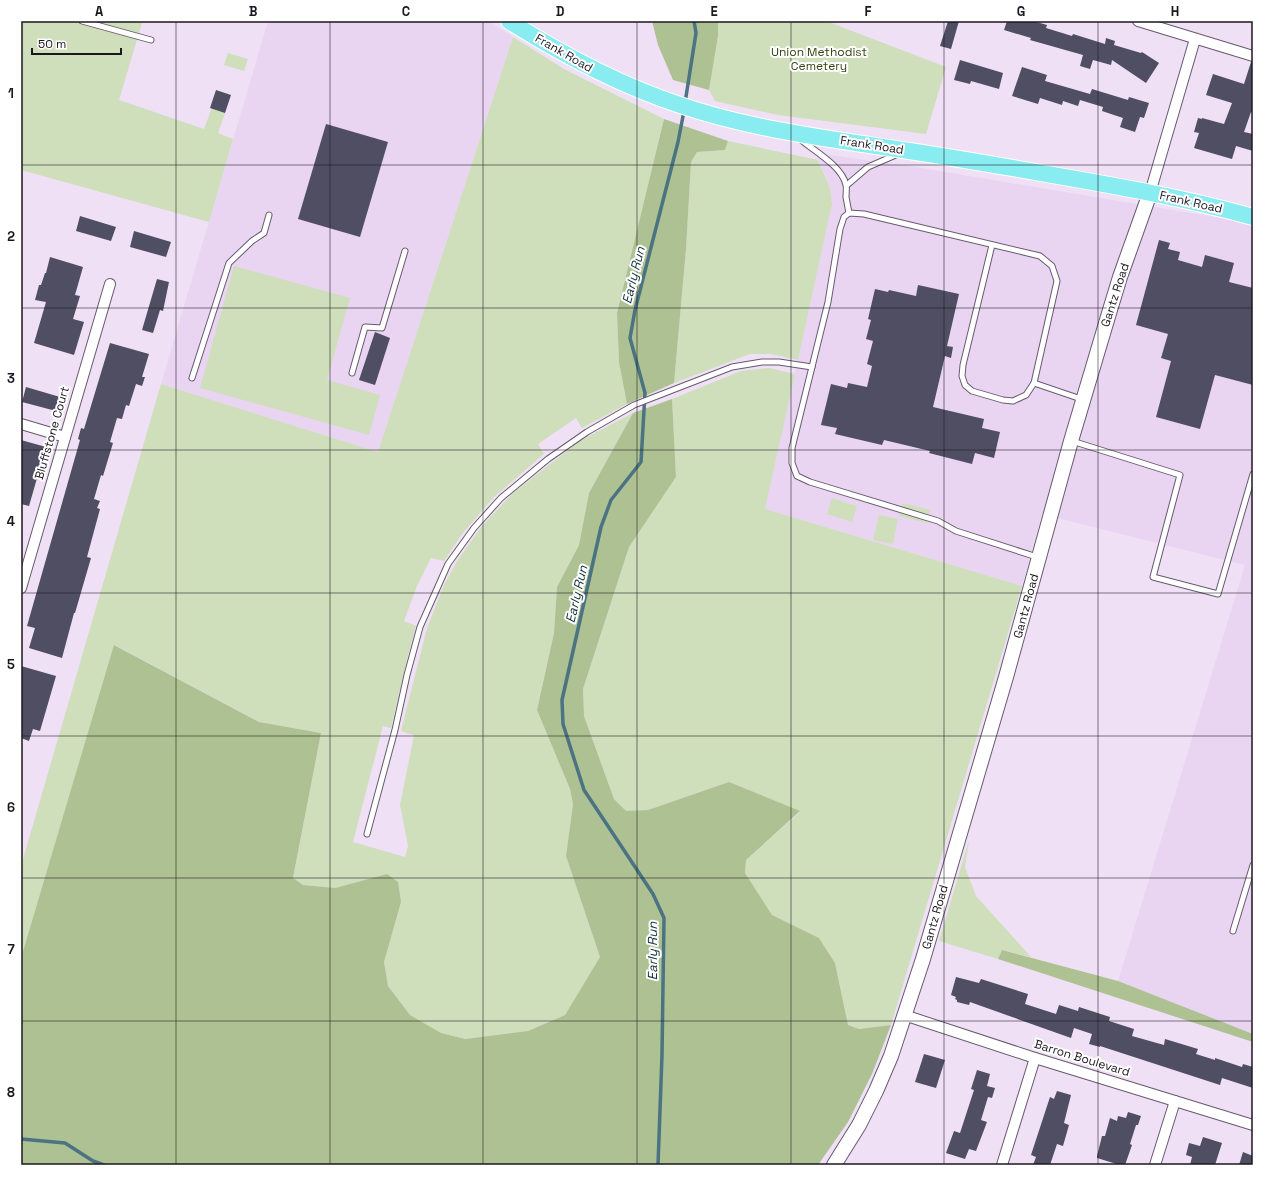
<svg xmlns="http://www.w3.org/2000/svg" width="1274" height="1186" viewBox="0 0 1274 1186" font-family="'Space Grotesk',sans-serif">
<rect width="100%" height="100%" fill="#efe0f6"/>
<!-- built -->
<g fill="#e9d5f2">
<polygon points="268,21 489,21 513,37 378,452 161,384"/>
<polygon points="816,153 916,167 1130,203 1253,223 1253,1034 1118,981 1245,565 1042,514 1022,586 765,509 832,204 830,188"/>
</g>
<!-- green -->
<g fill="#cfdebb">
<polygon points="21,21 133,21 142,23 119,100 204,129 212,108 225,113 218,133 233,139 209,222 21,170"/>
<polygon points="718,21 826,21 946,67 926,134 778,115 715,101 709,90 718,36"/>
<polygon points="513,37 564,69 664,119 617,313 619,362 627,404 582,428 576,418 538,444 544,454 495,496 462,534 444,561 431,558 417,586 404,621 416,626 407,659 391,728 383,726 353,842 405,857 408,846 400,805 414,735 401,731 427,628 444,585 457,561 482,526 514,492 580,441 633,413 589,493 579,545 557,587 554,633 537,710 570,789 573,804 566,856 600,957 565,1015 528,1031 465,1039 441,1033 410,1015 388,986 384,962 401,902 387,874 335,888 303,885 293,879 321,733 259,722 115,645 21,958 21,866 161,384 378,452"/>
<polygon points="228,53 248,59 244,71 224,65"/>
<polygon points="728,141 818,160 830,188 832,204 798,360 771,354 750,354 674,383 686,249 691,162 697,152 725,150"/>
<polygon points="234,266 350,298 327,380 380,395 369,435 200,388"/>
<polygon points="769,368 795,374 765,509 1022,586 891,1025 859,1029 848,1025 835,963 819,938 772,915 745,873 746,860 800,812 729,782 648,810 626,812 614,799 584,716 583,689 629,547 676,477 672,399 741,371"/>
<polygon points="832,498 857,506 852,522 827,514"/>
<polygon points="903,503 930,510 927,523 899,516"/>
<polygon points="879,515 898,519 893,544 873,540"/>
<polygon points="969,840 965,867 976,896 1031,957 1002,950 998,959 939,941"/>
</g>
<!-- forest -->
<g fill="#adc192">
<polygon points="652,21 718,21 718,36 709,90 673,80 658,45"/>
<polygon points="664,119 728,141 725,150 697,152 691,162 686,249 674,383 627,404 619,362 617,313"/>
<polygon points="672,399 676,477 629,547 583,689 584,716 614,799 626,811 648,810 729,782 800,811 746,860 745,873 772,915 819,938 835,963 848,1025 859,1029 891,1025 872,1074 848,1122 818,1165 21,1165 21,958 114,645 259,722 321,733 293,878 303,885 335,888 387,874 398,882 401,902 384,962 388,986 410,1015 441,1033 465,1039 528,1031 565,1015 600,957 566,856 573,804 570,789 537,710 554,633 557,587 579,545 589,493 633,413"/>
<polygon points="1002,950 1118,981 1253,1034 1253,1042 998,959"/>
</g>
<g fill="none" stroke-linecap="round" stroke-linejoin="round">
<!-- stream -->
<g stroke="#4b7382" stroke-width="3.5">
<polyline points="685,103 696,33 694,21"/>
<polyline points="21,1139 65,1143 93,1161 104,1165"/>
<polyline points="658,1165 662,1055 664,918 653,894 584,790 563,724 562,700 601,527 611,500 641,462 645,393 630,338 635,310 678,142 684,111"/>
</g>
</g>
<!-- building -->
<g fill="#504e62">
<polygon points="948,21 959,21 951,49 940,46"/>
<polygon points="1007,21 1033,21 1047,25 1046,28 1072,36 1073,34 1105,44 1106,38 1115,41 1114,45 1141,53 1142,52 1159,63 1146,83 1112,60 1111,65 1093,60 1090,69 1080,66 1083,55 1030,40 1031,38 1004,30"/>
<polygon points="960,60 1003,73 999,89 971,81 970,84 954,80"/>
<polygon points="1251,62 1253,62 1253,112 1251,112 1244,132 1253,134 1253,151 1236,146 1232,159 1194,148 1199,133 1194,132 1198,118 1202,119 1202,118 1224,124 1232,103 1206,95 1213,74 1244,84"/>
<polygon points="1022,67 1047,75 1045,81 1090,94 1092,89 1128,100 1129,97 1149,103 1144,118 1140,117 1135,132 1120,127 1123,118 1102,111 1103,107 1080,100 1078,106 1063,101 1062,105 1040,98 1038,104 1012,96"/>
<polygon points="216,90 231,95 225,113 210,108"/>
<polygon points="326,124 388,142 360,237 298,219"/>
<polygon points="80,216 116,227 111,241 76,231"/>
<polygon points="134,231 171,242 166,257 130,247"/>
<polygon points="1159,240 1170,243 1168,249 1180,252 1178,260 1202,267 1205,255 1234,263 1229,282 1253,288 1253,385 1215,375 1200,429 1156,417 1171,361 1161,358 1168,334 1136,325"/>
<polygon points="50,257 83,267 75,295 80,296 73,319 84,322 74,355 34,343 46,302 35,300 39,285 41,285 45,273 46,273"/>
<polygon points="157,279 169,282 163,311 160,310 153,333 142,330"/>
<polygon points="918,285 959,294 947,346 953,347 951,358 945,356 933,407 984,419 982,428 1000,432 994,458 975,453 972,464 929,453 930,451 884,440 882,445 835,434 837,428 821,425 831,384 847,388 848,383 867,387 872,366 867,364 873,341 866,339 871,320 868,319 875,289 888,292 889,290 916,296"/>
<polygon points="375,332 390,338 375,385 359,380"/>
<polygon points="110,343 149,354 142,377 145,377 142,386 136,384 129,406 126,405 122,419 117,418 110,442 113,443 103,476 101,475 94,499 100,501 97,508 100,509 87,557 91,558 75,613 74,613 62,658 29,648 35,628 27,626 80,440 78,439 81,428 84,429"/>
<polygon points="26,387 60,397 56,411 22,402"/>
<polygon points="21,440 46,447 29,506 21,504"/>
<polygon points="21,666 56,676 40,731 33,729 29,741 21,738"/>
<polygon points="956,977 979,983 981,979 1028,994 1025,1004 1056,1014 1059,1005 1078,1011 1079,1007 1110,1017 1109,1021 1134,1029 1132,1036 1164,1045 1165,1039 1198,1049 1196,1054 1215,1060 1215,1058 1242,1067 1243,1064 1253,1067 1253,1088 1222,1078 1220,1085 1100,1046 1100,1047 1089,1044 1092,1034 1074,1028 1071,1038 970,1002 969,1005 957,1002 957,1000 955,999 956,997 951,995"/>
<polygon points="924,1054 945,1060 936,1088 915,1082"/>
<polygon points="977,1070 990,1074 987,1086 995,1088 992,1098 988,1097 981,1120 987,1122 976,1151 969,1149 965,1159 946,1153 954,1131 960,1133 974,1090 971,1089"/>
<polygon points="1057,1091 1071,1095 1064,1123 1069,1125 1063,1146 1057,1144 1050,1165 1033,1165 1036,1157 1031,1155 1050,1097 1054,1099"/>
<polygon points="1128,1112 1141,1116 1138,1125 1136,1125 1130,1144 1132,1145 1125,1165 1120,1165 1097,1158 1097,1156 1102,1136 1105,1136 1110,1118 1117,1121 1118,1116 1126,1118"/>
<polygon points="1203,1137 1222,1143 1215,1165 1190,1165 1192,1157 1186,1155 1189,1143 1200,1146"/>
<polygon points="1243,1152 1253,1156 1253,1165 1239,1165"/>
</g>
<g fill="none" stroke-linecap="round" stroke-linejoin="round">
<!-- service casing -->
<g stroke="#675a6d" stroke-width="7">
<g id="service">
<polyline points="82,21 151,40"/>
<path d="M800,139C814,151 842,166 846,185C847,189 846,193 846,197C847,202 848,208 849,213"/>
<polyline points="847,185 868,167 898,154"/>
<polyline points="992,245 963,365 962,376 965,385 972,391 1003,400 1013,401 1026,395 1034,383"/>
<polyline points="352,373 365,327 382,328 405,251"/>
<polyline points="192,378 229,263 252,241 264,233 269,215"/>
<polyline points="1072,441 1180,475 1153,577 1218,594 1253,474"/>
<polyline points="1037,557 956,531 938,521 810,482 797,476 792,463 792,448 828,302 840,229 844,217 849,213 864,214 1040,256 1052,266 1057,281 1034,383 1081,399"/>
<polyline points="367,834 395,730 407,675 420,627 448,564 474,528 501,498 548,459 587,432 634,405 732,367 762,362 779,362 812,367"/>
<polyline points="1233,931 1253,865"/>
</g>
</g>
<!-- minor casing -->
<g stroke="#675a6d" stroke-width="12">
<g id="minor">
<polyline points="1138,21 1253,56"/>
<polyline points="1150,193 1195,39"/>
<polyline points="21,424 65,437"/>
<polyline points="21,588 110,284"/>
<polyline points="904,1015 1035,1058 1253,1125"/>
<polyline points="1002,1165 1035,1058"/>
<polyline points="1155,1165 1175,1101"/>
</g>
</g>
<!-- secondary casing -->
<g stroke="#675a6d" stroke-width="16">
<polyline id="secondary" points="834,1165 859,1125 876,1091 891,1056 923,959 1006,677 1071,441 1107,320 1120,277 1150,193"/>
</g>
<!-- primary casing -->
<g stroke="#fff" stroke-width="18">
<path id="primary" d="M509,21C563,55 619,85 680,105C753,130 832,139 909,151C955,158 1001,166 1047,174C1116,186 1185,198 1253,217"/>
</g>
<!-- service -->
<use href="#service" stroke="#fff" stroke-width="5"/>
<!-- minor -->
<use href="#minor" stroke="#fff" stroke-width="10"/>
<!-- secondary -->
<use href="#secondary" stroke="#fff" stroke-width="14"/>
<!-- primary -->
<use href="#primary" stroke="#88ecf0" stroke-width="16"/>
</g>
<!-- grid -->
<path fill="none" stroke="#1c171f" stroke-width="1" stroke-opacity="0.55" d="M176,21V1165M330,21V1165M483,21V1165M637,21V1165M791,21V1165M944,21V1165M1098,21V1165M21,165H1253M21,308H1253M21,450H1253M21,593H1253M21,736H1253M21,878H1253M21,1021H1253"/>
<g text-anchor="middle" stroke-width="4" stroke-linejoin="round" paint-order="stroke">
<!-- park labels -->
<g font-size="12" fill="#334410" stroke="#fff">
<text x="819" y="56">Union Methodist<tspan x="819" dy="14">Cemetery</tspan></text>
</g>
<!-- street labels -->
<g font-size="12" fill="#1c171f" stroke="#fff">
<text transform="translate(564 53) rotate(30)" y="4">Frank Road</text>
<text transform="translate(872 145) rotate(9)" y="4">Frank Road</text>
<text transform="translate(1191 202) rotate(13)" y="4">Frank Road</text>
<text transform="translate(1115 295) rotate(-72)" y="4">Gantz Road</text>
<text transform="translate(52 433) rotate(-74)" y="4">Bluffstone Court</text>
<text transform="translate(1026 606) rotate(-75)" y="4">Gantz Road</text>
<text transform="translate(935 917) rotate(-74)" y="4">Gantz Road</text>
<text transform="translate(1082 1058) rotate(17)" y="4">Barron Boulevard</text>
</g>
<!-- water labels -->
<g font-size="13" font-style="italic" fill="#13323a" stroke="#fff">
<text transform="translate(633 275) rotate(-76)" y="5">Early Run</text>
<text transform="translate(576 594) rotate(-77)" y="5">Early Run</text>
<text transform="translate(652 951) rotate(-90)" y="5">Early Run</text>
</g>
</g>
<!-- border -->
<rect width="1274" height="1186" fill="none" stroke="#ffffff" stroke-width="44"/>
<!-- scale -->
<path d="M32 48v6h89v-6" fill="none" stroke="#1c171f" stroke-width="2"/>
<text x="38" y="48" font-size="12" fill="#1c171f" stroke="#ffffff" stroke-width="3" paint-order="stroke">50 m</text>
<rect x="22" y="22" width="1230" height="1142" fill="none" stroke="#1c171f" stroke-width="1.5"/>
<g font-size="13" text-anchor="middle" font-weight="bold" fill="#1c171f">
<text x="99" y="16">A</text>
<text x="253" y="16">B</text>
<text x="406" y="16">C</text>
<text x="560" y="16">D</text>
<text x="714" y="16">E</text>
<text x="868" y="16">F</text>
<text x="1021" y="16">G</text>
<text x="1175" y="16">H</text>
<text x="11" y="98">1</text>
<text x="11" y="241">2</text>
<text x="11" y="383">3</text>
<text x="11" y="526">4</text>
<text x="11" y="669">5</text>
<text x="11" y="812">6</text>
<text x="11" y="954">7</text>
<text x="11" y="1097">8</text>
</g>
</svg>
